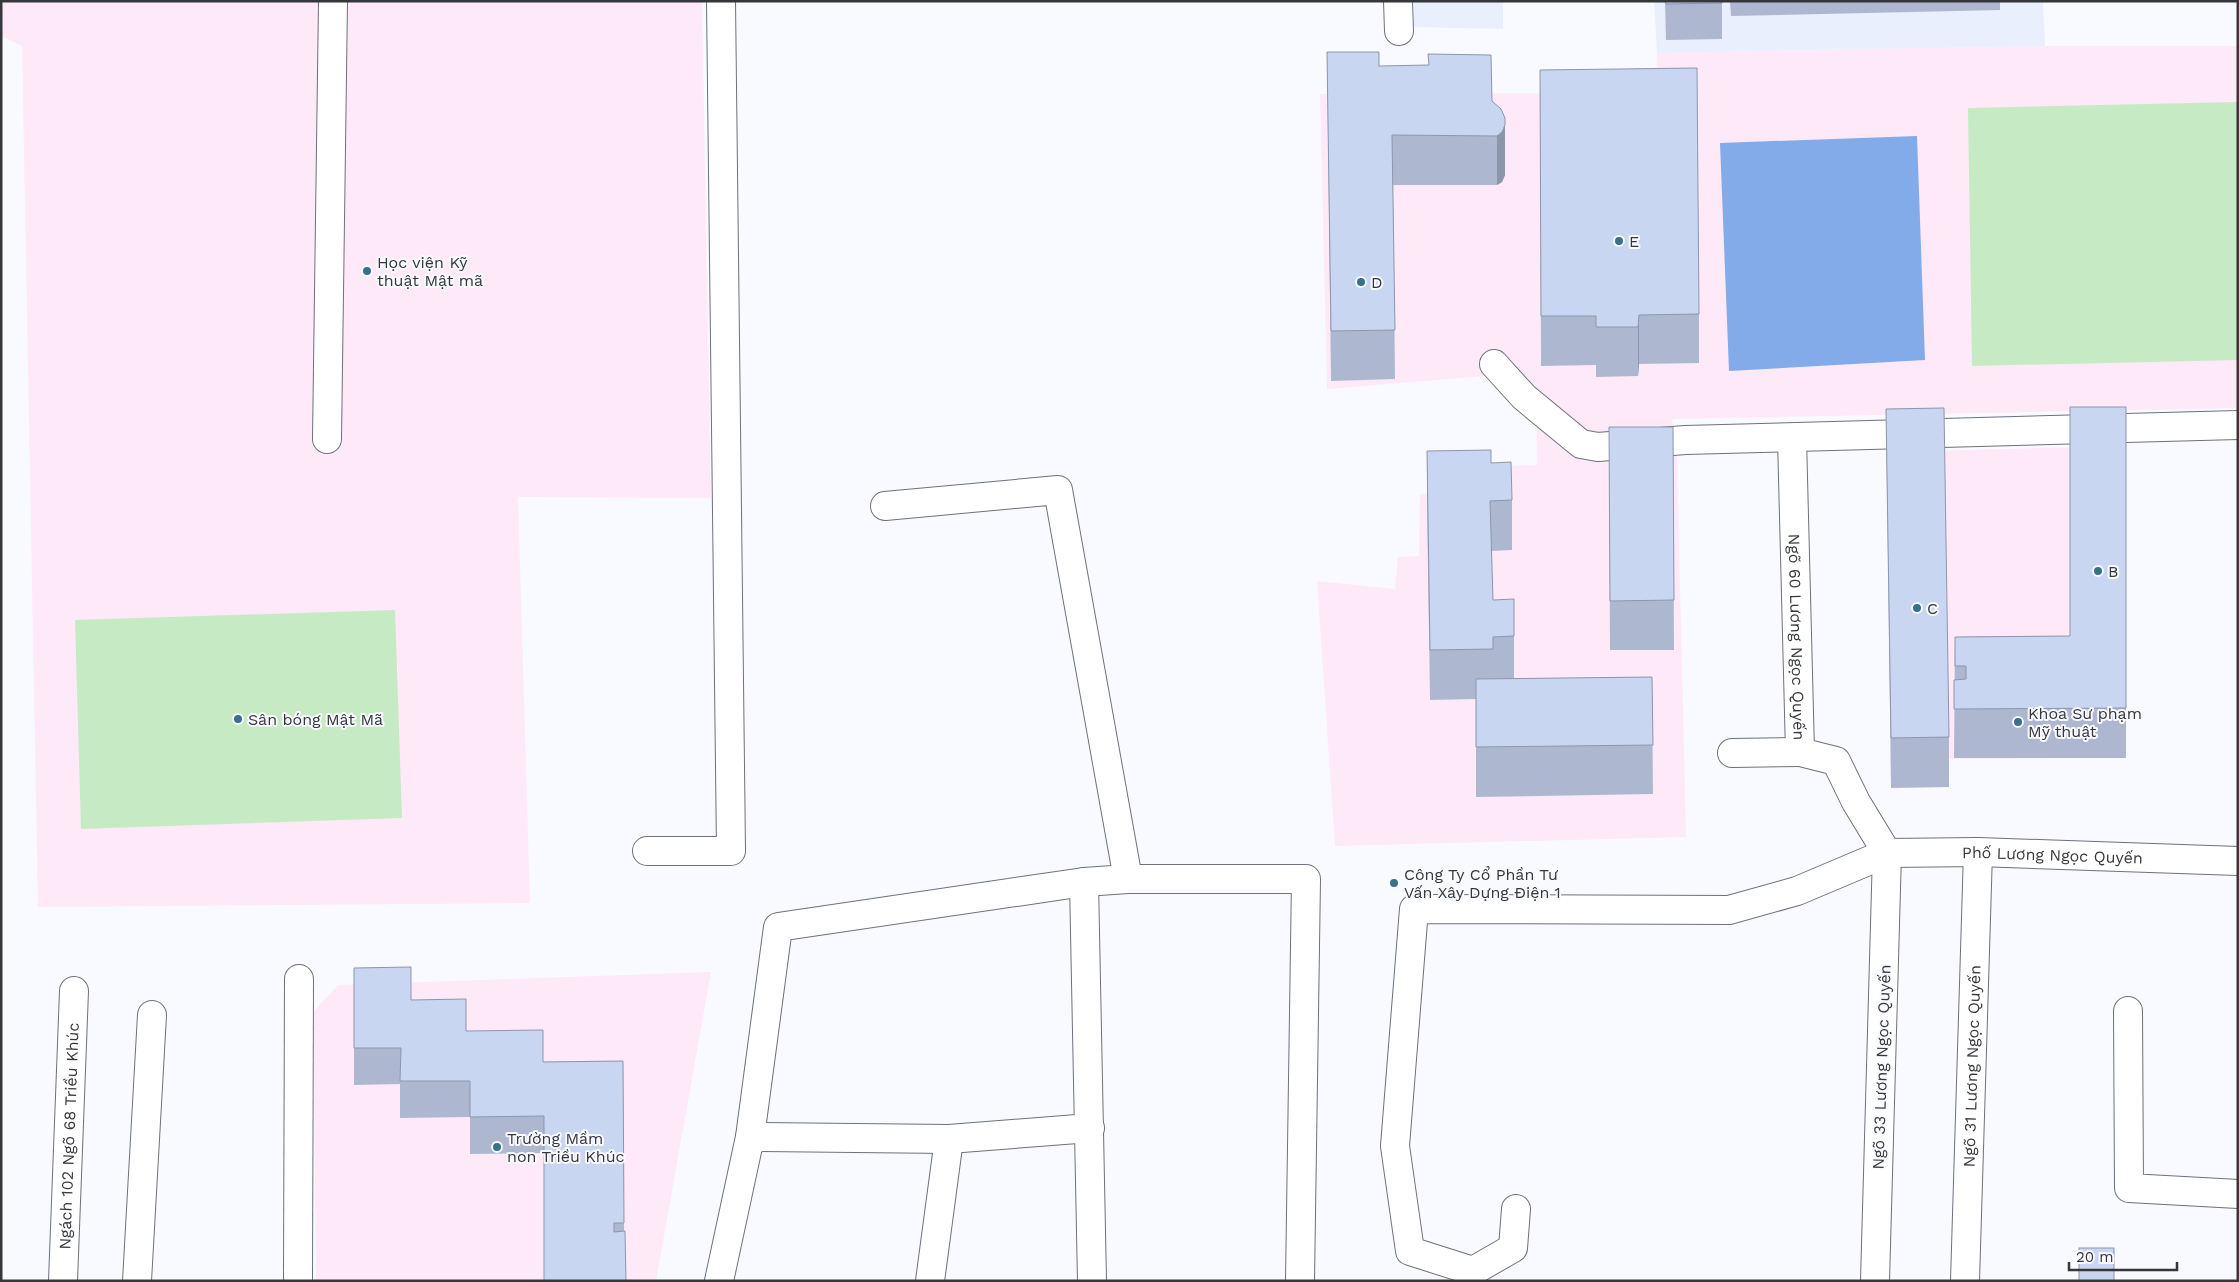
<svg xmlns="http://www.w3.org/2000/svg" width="2239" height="1282" viewBox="0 0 2239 1282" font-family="'Work Sans',sans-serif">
<rect width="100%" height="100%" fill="#f8faff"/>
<!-- built -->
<g fill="#e9effd">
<polygon points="1414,1 1503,1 1503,29 1414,27"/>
<polygon points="1654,1 2043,1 2045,46 1657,53"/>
</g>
<!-- education -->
<g fill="#fee9f8">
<polygon points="1,1 702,1 711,498 518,497 530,903 38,907 22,46 1,36"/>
<polygon points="2045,46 2238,46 2238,408 1672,419 1677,456 1686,837 1335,846 1317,581 1395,589 1398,557 1419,556 1420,494 1506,492 1507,466 1537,465 1536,397 1499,375 1327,389 1320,94 1656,93 1657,53"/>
<polygon points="2126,446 2070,758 1948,759 1949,787 1891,788 1886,452"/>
<polygon points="711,972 656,1281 316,1281 313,1012 338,985"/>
</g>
<!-- green -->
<g fill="#c6eac4">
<polygon points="2238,102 2238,360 1972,366 1968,108"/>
<polygon points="395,610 402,818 81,829 75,620"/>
</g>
<!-- water -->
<polygon fill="#83abea" points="1917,136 1925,360 1729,371 1720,143"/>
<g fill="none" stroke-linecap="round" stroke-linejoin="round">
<!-- minor casing -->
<g stroke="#6d717a" stroke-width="30">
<g id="minor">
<polyline points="1398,1 1399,31"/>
<polyline points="1494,364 1524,397 1581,444 1598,447 1685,440 2238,425"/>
<path id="s1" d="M1792,438L1800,752L1836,761L1856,802L1887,853L1875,1281"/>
<polyline points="327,439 333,1"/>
<polyline points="885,506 1058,490 1128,879"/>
<polyline points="1732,753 1800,752"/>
<polyline points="647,851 731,851 721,1"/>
<polyline points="1084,882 1092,1281"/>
<polyline points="2128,1011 2129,1188 2238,1194"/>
<polyline points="750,1137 949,1139 1090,1128"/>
<path id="s2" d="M1516,1209L1513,1248L1473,1271L1410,1251L1395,1146L1414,909L1729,910L1797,891L1887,853L1978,852L2238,861"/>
<path id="s3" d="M63,1281L74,991"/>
<polyline points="137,1281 152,1015"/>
<polyline points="298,1281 299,979"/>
<polyline points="719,1281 750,1137 778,927 1084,882 1128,879 1306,879 1300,1281"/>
<polyline points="930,1281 949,1139"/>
<path id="s4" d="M1965,1281L1978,852"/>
</g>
</g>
<!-- minor -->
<use href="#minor" stroke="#fff" stroke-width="28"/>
</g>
<!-- wall -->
<g fill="#adb8d0">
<polygon points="1665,1 1722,1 1722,39 1666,40"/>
<polygon points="1730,1 2000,1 2000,10 1731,16"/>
<polygon points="1327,52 1379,66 1492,101 1505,175 1502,182 1497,185 1393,185 1395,379 1331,381"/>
<polygon points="1540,70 1699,314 1699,363 1639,364 1638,376 1596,377 1596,365 1541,366"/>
<polygon points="2126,407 2126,758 1954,758 1955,637 2070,636"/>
<polygon points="1886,409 1949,737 1949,787 1891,788"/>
<polygon points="1609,427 1673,427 1674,650 1610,650"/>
<polygon points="1427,451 1491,463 1512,500 1512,550 1491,551 1493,600 1514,636 1514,679 1652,677 1653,794 1476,797 1476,699 1430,700 1427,501"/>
<polygon points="354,968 466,1031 543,1062 623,1061 624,1232 626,1281 544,1153 470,1154 470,1117 400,1118 400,1084 354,1085"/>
</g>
<!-- shaded-wall -->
<g fill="#8d96a9">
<polygon points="1505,125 1505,175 1502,182 1497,185 1497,136"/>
<polygon points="1639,315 1639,364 1638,376 1638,327"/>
</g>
<!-- building -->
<g fill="#c9d6f2" stroke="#8d96a9">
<polygon points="1666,1 1722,1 1722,3 1666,4"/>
<polygon points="1327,52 1379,52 1379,66 1429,65 1428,54 1491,55 1492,101 1501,109 1505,118 1505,125 1502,132 1497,136 1392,135 1395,330 1331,331"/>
<polygon points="1697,68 1699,314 1639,315 1638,327 1596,327 1596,316 1541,316 1540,70"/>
<polygon points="2070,407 2126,407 2126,708 1954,709 1954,680 1966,679 1966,666 1955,666 1955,637 2070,636"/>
<polygon points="1944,408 1949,737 1891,738 1886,409"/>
<polygon points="1609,427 1673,427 1674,600 1610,601"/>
<polygon points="1491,450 1491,463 1511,462 1512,500 1490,501 1493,600 1514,599 1514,636 1493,637 1493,649 1430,650 1427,451"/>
<polygon points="1652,677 1653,745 1476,747 1476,679"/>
<polygon points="411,967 411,1000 466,999 466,1031 543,1030 543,1062 623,1061 624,1223 614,1223 614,1232 625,1231 626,1281 544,1281 544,1116 470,1117 470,1081 400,1081 401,1048 354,1048 354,968"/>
<rect x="2079" y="1248" width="35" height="33"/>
</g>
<!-- markers -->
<g fill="#39718c" stroke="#f8faff" stroke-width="2">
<circle cx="1619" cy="241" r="5"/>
<circle cx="367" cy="271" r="5"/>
<circle cx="1361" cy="282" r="5"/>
<circle cx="2098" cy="571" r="5"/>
<circle cx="1917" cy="608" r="5"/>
<circle cx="238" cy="719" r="5"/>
<circle cx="2018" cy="722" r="5"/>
<circle cx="1394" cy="883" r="5"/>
<circle cx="497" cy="1147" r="5"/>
</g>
<g text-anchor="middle" stroke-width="4" stroke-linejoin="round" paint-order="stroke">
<!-- poi labels -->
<g font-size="16" fill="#35373b" stroke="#f8faff" text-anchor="start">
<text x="1629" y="247">E</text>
<text x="377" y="268">Học viện Kỹ<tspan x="377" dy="18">thuật Mật mã</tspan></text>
<text x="1371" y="288">D</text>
<text x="2108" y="577">B</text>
<text x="1927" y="614">C</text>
<text x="2028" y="719">Khoa Sư phạm<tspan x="2028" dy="18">Mỹ thuật</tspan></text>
<text x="248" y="725">Sân bóng Mật Mã</text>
<text x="1404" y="880">Công Ty Cổ Phần Tư<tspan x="1404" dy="18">Vấn Xây Dựng Điện 1</tspan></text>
<text x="507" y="1144">Trường Mầm<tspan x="507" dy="18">non Triều Khúc</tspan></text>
</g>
<!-- street labels -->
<g font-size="16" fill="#35373b" stroke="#f8faff">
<text dy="6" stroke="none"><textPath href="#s1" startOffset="199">Ngõ 60 Lương Ngọc Quyến</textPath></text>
<text dy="6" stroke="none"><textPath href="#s2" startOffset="1144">Phố Lương Ngọc Quyến</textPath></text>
<text dy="6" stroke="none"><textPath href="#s4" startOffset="215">Ngõ 31 Lương Ngọc Quyến</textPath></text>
<text transform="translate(1881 1067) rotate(-88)" y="6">Ngõ 33 Lương Ngọc Quyến</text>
<text dy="6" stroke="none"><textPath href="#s3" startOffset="145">Ngách 102 Ngõ 68 Triều Khúc</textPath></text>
</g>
</g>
<!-- border -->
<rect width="2239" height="1282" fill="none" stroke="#35373b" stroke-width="5"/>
<!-- scale -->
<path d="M2069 1262v8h108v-8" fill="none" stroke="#35373b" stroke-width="2.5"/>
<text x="2076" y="1262" font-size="15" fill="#35373b" stroke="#f8faff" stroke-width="4" paint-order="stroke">20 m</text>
</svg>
